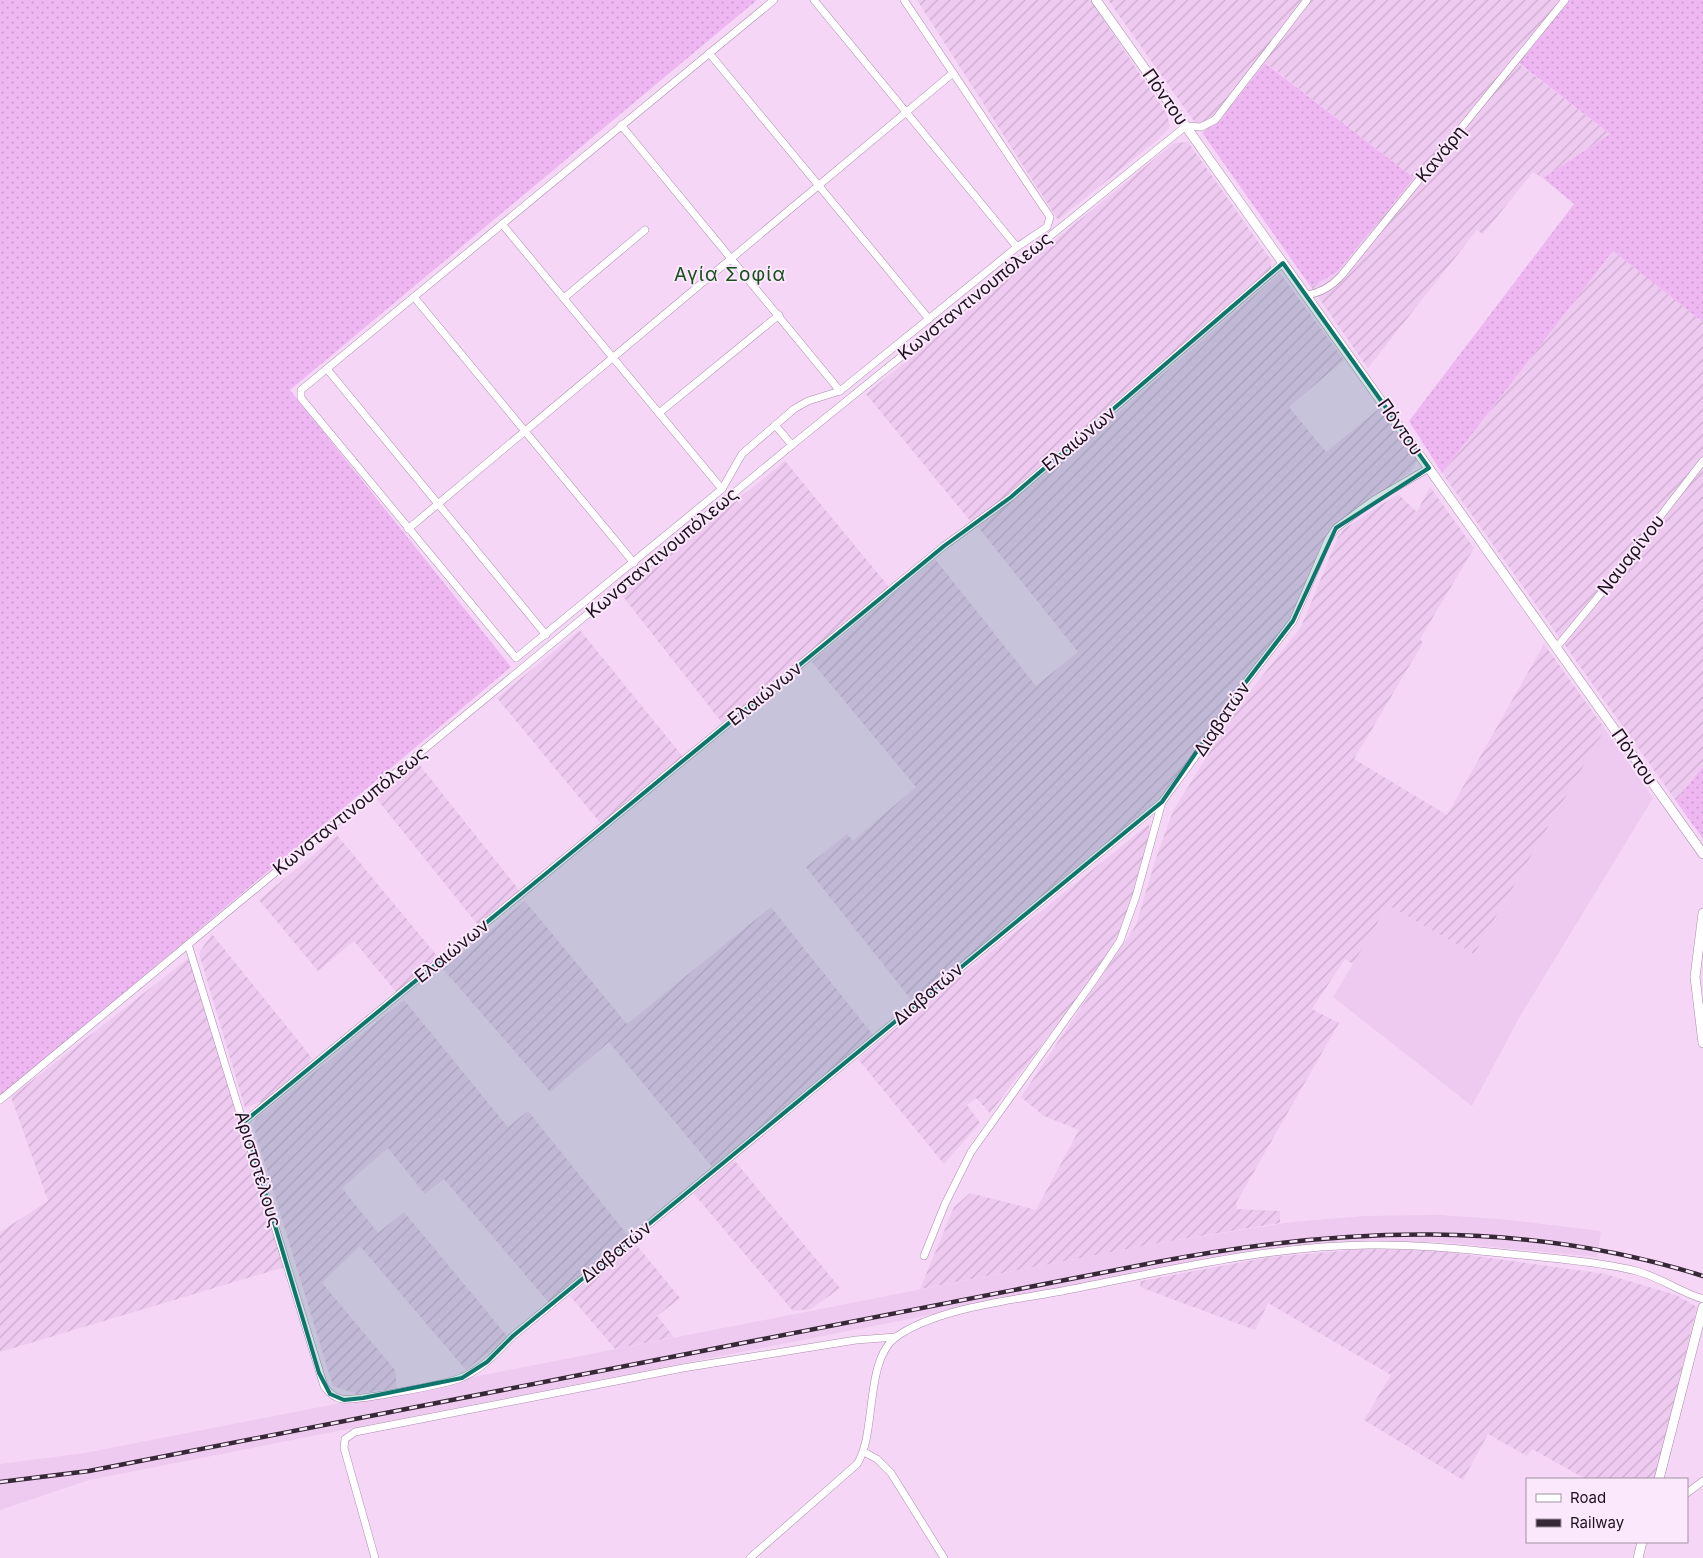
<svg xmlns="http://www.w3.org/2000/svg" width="1703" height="1558" viewBox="0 0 1703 1558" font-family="Inter,sans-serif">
<defs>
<pattern id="industrial-furrows" width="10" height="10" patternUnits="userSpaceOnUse" patternTransform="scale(1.25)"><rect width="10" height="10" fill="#eec9f0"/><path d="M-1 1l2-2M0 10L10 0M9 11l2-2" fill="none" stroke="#ccaccd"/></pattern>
<pattern id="grass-dots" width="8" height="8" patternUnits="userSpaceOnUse" patternTransform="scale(1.25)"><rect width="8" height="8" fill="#eeb7f2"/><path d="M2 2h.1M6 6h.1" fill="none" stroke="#cc9ccf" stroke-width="1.8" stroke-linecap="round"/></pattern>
</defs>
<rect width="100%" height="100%" fill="#f6d6f7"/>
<!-- built -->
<g fill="#eec9f0">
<polygon points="1605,729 1653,798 1519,1018 1472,1106 1333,997 1388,905 1474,954"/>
<polygon points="1440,1215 1510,1220 1601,1231 1597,1257 1440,1242 1368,1242 1230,1256 89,1480 0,1510 0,1464 85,1453 1152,1244 1292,1222 1363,1216"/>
</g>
<!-- industrial -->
<g fill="url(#industrial-furrows)">
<polygon points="917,0 1090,0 1167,114 1170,127 1156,141 1058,220"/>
<polygon points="1108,0 1570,0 1519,64 1610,134 1543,178 1533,172 1483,234 1477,230 1368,368 1311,287 1337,272 1414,178 1266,63 1221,120 1203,134"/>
<polygon points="1188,142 1271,260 1271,271 1013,491 971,522 866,394 1174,143"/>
<polygon points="1613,251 1703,322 1703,766 1676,801 1442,473"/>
<polygon points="1280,273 1344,360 1289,407 1326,452 1380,408 1417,457 1416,463 1410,472 1336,525 1299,605 1283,633 1234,692 1198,750 1163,797 913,1002 806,867 847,834 853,841 916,787 812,662 935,559 1036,686 1078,652 978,527 1060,463"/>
<polygon points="785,461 889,587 723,724 621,594"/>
<polygon points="1430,487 1474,548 1420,639 1423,643 1354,759 1447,815 1544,644 1605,729 1474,954 1388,905 1353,964 1345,959 1312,1009 1339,1023 1236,1203 1237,1209 1280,1211 1280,1223 1152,1244 920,1289 954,1207 970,1193 1036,1210 1079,1130 1044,1116 1021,1097 1136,925 1155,861 1173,811 1237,708 1301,627 1338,537 1344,529 1398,494 1417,512"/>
<polygon points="580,630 684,758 602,825 497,698"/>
<polygon points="418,763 520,891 478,925 376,798"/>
<polygon points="1149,824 1150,835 1124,923 1100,968 990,1113 976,1098 967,1105 980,1123 944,1164 858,1059"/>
<polygon points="337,835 438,957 396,992 354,941 318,971 259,900"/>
<polygon points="525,901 627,1024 771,907 873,1035 713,1168 609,1042 550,1092 443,969"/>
<polygon points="212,934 312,1058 309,1061 311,1065 268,1099 245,1108 199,953"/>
<polygon points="194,954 288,1266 0,1352 0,1232 48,1201 11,1097"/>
<polygon points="404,1000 508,1127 528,1111 630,1238 549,1303 444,1179 425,1194 388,1148 342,1188 378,1233 404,1212 508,1337 466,1370 360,1246 322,1283 395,1370 397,1388 357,1394 333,1386 253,1125 256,1119"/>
<polygon points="734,1160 840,1288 811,1309 793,1311 694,1194"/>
<polygon points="634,1242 680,1298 657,1316 674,1337 615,1349 570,1296"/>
<polygon points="1367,1249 1440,1251 1605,1274 1676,1295 1697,1307 1655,1479 1586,1479 1532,1449 1527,1456 1488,1434 1463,1480 1364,1420 1391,1375 1268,1303 1255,1330 1140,1287 1141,1281 1270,1257"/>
</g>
<!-- grass -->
<g fill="url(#grass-dots)">
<polygon points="0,0 757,0 290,390 511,667 0,1097"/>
<polygon points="1570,0 1703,0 1703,322 1613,251 1442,473 1409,421 1574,204 1543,178 1610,134 1519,63"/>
<polygon points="1265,63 1414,178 1337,272 1311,287 1203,134 1221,120"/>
<polygon points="1703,766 1703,839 1676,801"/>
</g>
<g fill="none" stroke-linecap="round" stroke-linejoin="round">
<!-- minor casing -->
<g stroke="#aa8cac" stroke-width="8">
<g id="minor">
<polyline points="774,0 301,390 301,398 516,658 722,489 742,454 794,409 808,401 840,391 1017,247 1047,227 1050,217 904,0"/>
<polyline points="814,0 1017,247"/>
<polyline points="709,53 929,319"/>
<polyline points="621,125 840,391"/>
<polyline points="502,224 722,489"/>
<path d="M1306,295C1321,293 1331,287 1341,276L1565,0"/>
<polyline points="414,297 634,563"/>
<polyline points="564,298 645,230"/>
<polyline points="327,369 546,635"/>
<polyline points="659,413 779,315"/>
<polyline points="775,425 792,445"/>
<polyline points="408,529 953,73"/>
<polyline points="1556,648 1602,592 1703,461"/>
<path d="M188,944L324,1386C329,1393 334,1398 342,1399C357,1401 449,1384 463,1377C484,1368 498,1351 513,1336L1162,802L1206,742L1233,699L1293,621L1328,540L1336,528L1374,500L1429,468"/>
<polyline points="0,1100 792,445 1186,126 1201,127 1215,120 1307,0"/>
<polyline points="244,1122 944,546 1011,497 1283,263"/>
<polyline points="924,1256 945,1204 971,1152 1094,980 1120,941 1136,896 1162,802"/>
<polyline points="864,1452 877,1459 891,1473 944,1558"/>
<polyline points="1687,1493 1703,1481"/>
<polyline points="375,1558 344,1448 345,1439 355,1432 683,1368 856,1340 896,1337"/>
<path d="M750,1558L857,1464C877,1434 864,1361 896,1337C939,1307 1016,1300 1067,1290C1166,1271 1267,1246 1368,1245C1419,1244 1470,1250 1522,1255C1556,1259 1603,1262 1636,1271C1660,1277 1680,1292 1703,1299"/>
</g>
</g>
<!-- tertiary casing -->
<g stroke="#aa8cac" stroke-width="10">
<g id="tertiary">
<polyline points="1096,0 1703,854"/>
<polyline points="1703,913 1695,977 1703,1043"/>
<polyline points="1659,1479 1703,1307"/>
<polyline points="1638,1558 1642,1542"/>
</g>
</g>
<!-- minor -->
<use href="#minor" stroke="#fff" stroke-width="7"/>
<!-- tertiary -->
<use href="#tertiary" stroke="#fff" stroke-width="9"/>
<!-- rail casing -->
<g stroke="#362836" stroke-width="4.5">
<path id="rail" d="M0,1482L89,1471L1157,1262C1339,1227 1524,1219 1703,1276"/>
</g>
<!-- rail -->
<use href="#rail" stroke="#fbe8fc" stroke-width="2.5" stroke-dasharray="8" stroke-linecap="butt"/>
</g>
<!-- marked area -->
<path fill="#0f766e" fill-opacity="0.2" stroke="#0f766e" stroke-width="4" stroke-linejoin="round" d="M1283,263L1429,468L1336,528L1293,621L1233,699L1162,802L513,1336L487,1362L462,1378L363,1398L344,1400L330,1394L319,1373L244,1122L944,546L1011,497Z"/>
<g text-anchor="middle" stroke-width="4" stroke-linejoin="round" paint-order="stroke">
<!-- street labels -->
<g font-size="18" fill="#1c111c" stroke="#fbe8fc">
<text transform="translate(1165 97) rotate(55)" y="6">Πόντου</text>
<text transform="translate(1441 154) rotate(-51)" y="6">Κανάρη</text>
<text transform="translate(975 296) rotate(-39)" y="6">Κωνσταντινουπόλεως</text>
<text transform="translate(1400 427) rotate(55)" y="6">Πόντου</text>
<text transform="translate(1079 439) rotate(-40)" y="6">Ελαιώνων</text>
<text transform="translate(662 553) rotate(-40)" y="6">Κωνσταντινουπόλεως</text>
<text transform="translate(1631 555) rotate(-52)" y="6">Ναυαρίνου</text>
<text transform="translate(765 694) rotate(-39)" y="6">Ελαιώνων</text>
<text transform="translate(1222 719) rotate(-56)" y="6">Διαβατών</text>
<text transform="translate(1634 757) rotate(55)" y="6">Πόντου</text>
<text transform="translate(350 811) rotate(-39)" y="6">Κωνσταντινουπόλεως</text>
<text transform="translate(452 951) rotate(-39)" y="6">Ελαιώνων</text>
<text transform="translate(928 994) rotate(-40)" y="6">Διαβατών</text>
<text transform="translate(258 1169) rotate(73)" y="6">Αριστοτέλους</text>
<text transform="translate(616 1252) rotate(-39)" y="6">Διαβατών</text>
</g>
<!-- neighbourhood labels -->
<g font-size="19" letter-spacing="1" fill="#174f1c" stroke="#fbe8fc">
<text x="730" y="281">Αγία Σοφία</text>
</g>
</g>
<!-- legend -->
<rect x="1526" y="1478" width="162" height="65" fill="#fbe8fc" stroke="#a292a2"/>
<rect x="1536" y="1494" width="25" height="8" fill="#ffffff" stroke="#a292a2"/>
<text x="1570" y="1503" font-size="15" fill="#1c111c">Road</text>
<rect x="1536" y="1519" width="25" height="8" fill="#362836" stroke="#a292a2"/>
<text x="1570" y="1528" font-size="15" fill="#1c111c">Railway</text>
</svg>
